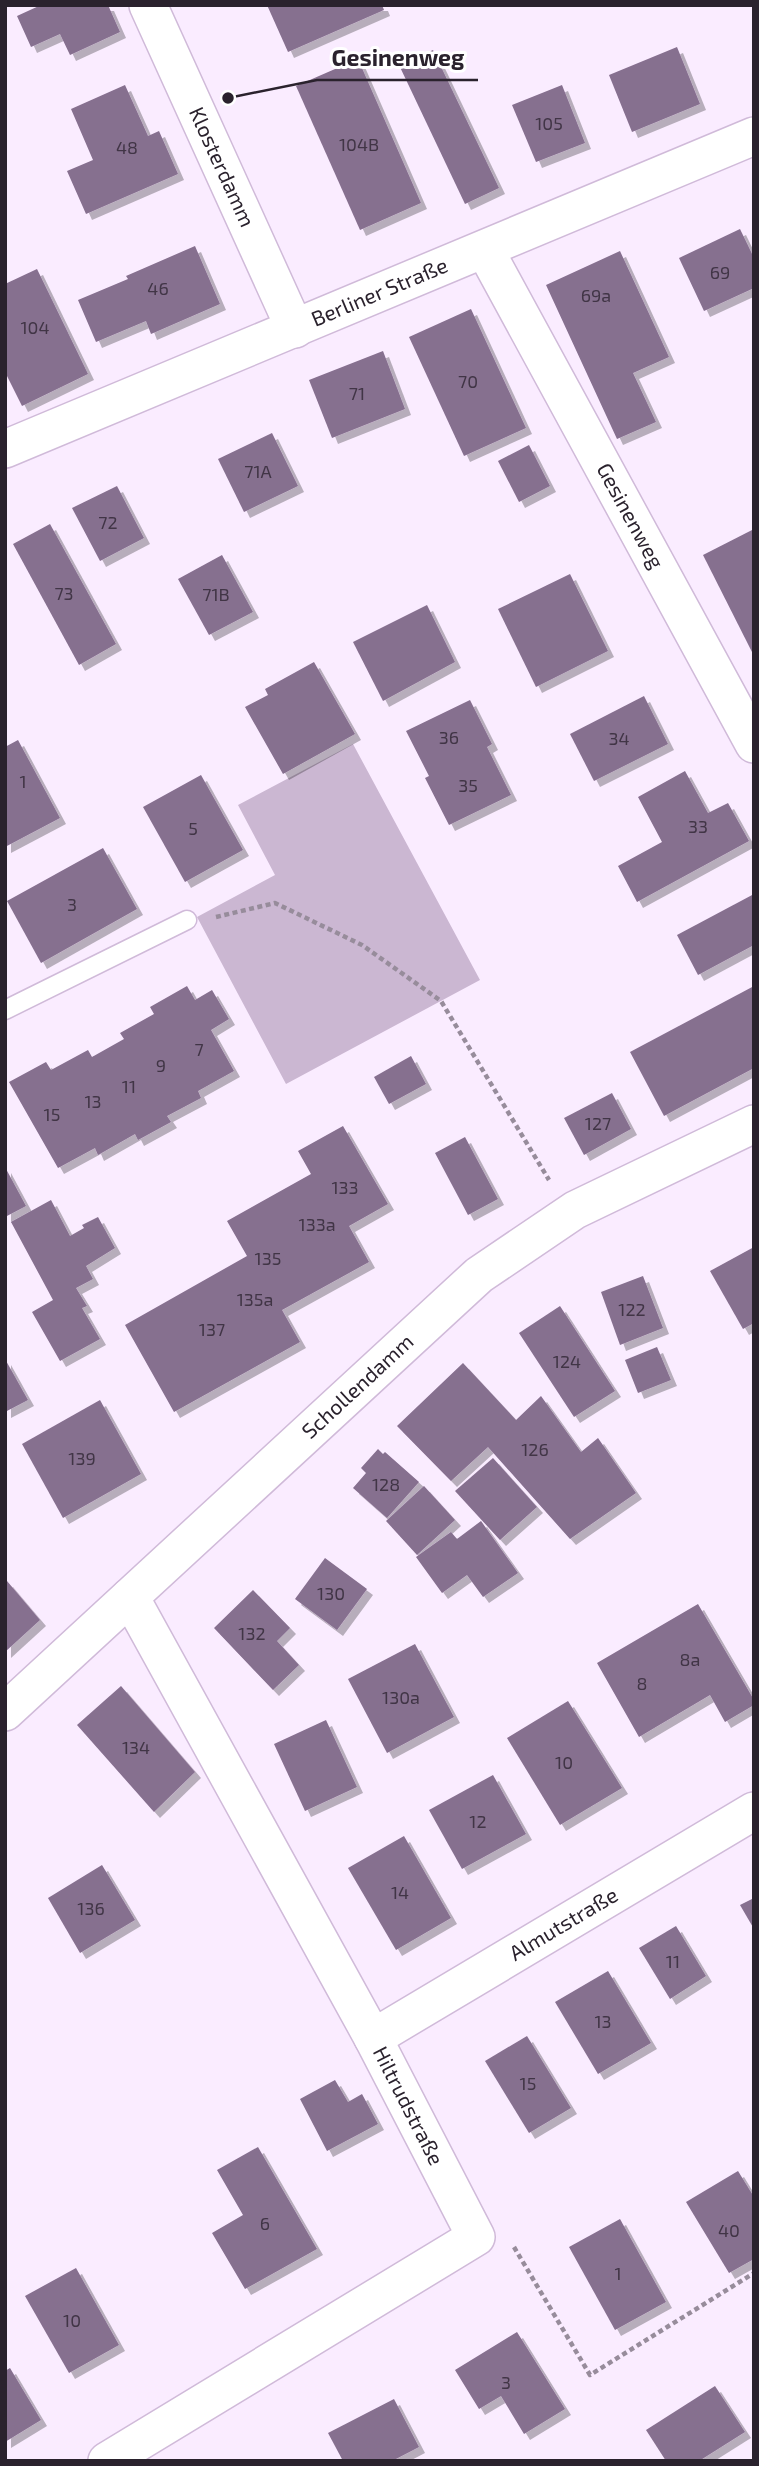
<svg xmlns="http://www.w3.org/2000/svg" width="759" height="2466" viewBox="0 0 759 2466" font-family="'Exo 2',sans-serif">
<defs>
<filter id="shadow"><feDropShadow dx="6" dy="6" stdDeviation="0" flood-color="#0004"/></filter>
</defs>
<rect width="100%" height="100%" fill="#faecff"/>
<!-- green -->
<polygon fill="#cbb7d2" points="353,744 480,980 286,1084 197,917 275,875 238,805"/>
<!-- building -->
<g fill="#866f8f" filter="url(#shadow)">
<polygon points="41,5 108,5 120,32 70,55 60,34 31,47 17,16"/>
<polygon points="267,5 382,5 384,10 288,52"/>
<polygon points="677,47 700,104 632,132 609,75"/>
<polygon points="433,50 499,188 465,204 399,65"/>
<polygon points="358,59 421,203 360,230 296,86"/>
<polygon points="125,85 148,136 159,131 178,174 86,214 67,171 93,160 71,109"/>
<polygon points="562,85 585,143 536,162 512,105"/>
<polygon points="740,229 754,258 754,288 704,311 679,258"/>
<polygon points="195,246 220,304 151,334 146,321 96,342 78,300 128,279 126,276"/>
<polygon points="620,251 669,357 633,373 656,422 617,439 546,285"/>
<polygon points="37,269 88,374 22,406 5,372 5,284"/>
<polygon points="471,309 526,428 464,456 409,337"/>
<polygon points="383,351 405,409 332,438 309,380"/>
<polygon points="272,433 298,486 244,512 218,459"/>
<polygon points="529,445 550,486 519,502 498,461"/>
<polygon points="117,486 144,538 100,561 72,508"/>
<polygon points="50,524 116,644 79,665 13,544"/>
<polygon points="754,529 754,656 703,555"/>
<polygon points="222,555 253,612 209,635 178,579"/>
<polygon points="570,574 608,651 536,687 498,609"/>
<polygon points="427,605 455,662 383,701 353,642"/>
<polygon points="314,662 355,734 283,774 245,707 268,695 265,689"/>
<polygon points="644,696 668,744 594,781 570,734"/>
<polygon points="470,700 492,744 487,747 511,795 449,825 425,778 429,776 406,731"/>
<polygon points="18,740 60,818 5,847 5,747"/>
<polygon points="685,771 708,813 728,803 749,841 637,902 618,866 662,842 638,797"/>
<polygon points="201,775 243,850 185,882 143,807"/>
<polygon points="103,848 137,909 41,963 7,901"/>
<polygon points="754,894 754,945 698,975 677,935"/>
<polygon points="187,986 195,1000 212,990 229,1019 211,1030 234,1071 198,1091 201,1098 167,1116 171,1122 138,1140 135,1134 98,1155 95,1148 58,1168 9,1082 46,1062 51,1070 88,1050 92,1057 124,1039 120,1033 154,1014 150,1007"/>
<polygon points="754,986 754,1068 664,1116 630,1052"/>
<polygon points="411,1056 426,1084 389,1104 374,1077"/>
<polygon points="612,1093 631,1129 584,1155 564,1118"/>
<polygon points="343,1126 388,1204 349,1226 369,1262 282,1310 300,1342 174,1412 125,1325 247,1256 227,1221 311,1174 298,1151"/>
<polygon points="465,1137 498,1199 468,1215 435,1153"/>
<polygon points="5,1167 26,1206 5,1217"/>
<polygon points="51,1200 70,1236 84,1228 82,1225 98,1217 115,1248 86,1266 93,1279 76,1288 87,1306 82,1308 100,1339 60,1361 32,1312 53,1300 11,1222"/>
<polygon points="754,1247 754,1323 743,1329 710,1271"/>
<polygon points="643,1276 663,1328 620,1345 601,1292"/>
<polygon points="560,1306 615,1391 574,1417 519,1333"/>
<polygon points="657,1347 671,1380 638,1393 625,1360"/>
<polygon points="5,1359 28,1400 5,1412"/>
<polygon points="463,1363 516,1420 541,1396 581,1452 598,1438 636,1493 570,1539 488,1447 451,1481 397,1426"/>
<polygon points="100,1400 141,1474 63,1518 22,1444"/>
<polygon points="378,1449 383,1454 385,1452 419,1482 387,1518 353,1488 366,1473 361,1468"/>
<polygon points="493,1458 537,1507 500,1540 455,1491"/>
<polygon points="424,1486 455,1520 417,1555 386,1521"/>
<polygon points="481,1521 518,1573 483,1597 467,1575 442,1593 416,1557 451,1532 457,1539"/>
<polygon points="325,1558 367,1589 337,1630 295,1599"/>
<polygon points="7,1581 40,1620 5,1652 5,1583"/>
<polygon points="253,1590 290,1628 277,1641 299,1665 273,1690 214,1628"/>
<polygon points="698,1604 754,1700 754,1705 725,1722 710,1695 639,1737 597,1663"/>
<polygon points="415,1644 454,1717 387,1753 348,1679"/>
<polygon points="121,1686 195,1772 154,1812 77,1725"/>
<polygon points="568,1701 622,1788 560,1825 507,1738"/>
<polygon points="326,1720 357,1787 305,1811 274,1744"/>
<polygon points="493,1775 526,1834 462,1869 429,1810"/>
<polygon points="404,1836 451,1918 396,1950 348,1868"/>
<polygon points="102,1865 135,1920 80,1953 48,1898"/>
<polygon points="754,1898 754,1929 740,1905"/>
<polygon points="676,1926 706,1976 670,1999 639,1948"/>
<polygon points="608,1971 651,2043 598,2074 555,2002"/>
<polygon points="527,2036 571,2108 529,2133 485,2061"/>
<polygon points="335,2080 348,2102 362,2094 378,2124 327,2151 300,2099"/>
<polygon points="258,2147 317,2249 245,2289 212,2233 243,2215 217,2170"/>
<polygon points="738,2171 754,2197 754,2259 729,2273 686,2202"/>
<polygon points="620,2219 666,2302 615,2330 569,2247"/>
<polygon points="76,2268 119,2345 69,2373 25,2296"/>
<polygon points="517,2332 565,2409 524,2434 501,2396 479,2409 455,2370"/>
<polygon points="10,2368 41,2420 5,2442 5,2371"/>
<polygon points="715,2386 745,2432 699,2461 666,2461 646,2430"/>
<polygon points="394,2399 419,2447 392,2461 343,2461 328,2433"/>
</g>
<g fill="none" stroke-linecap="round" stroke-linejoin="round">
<!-- service casing -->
<g stroke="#d0bad9" stroke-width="21">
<polyline id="service" points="5,1010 187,920"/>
</g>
<!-- minor casing -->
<g stroke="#d0bad9" stroke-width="40">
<g id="minor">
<path id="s1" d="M148,5L295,329"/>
<path id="s2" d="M485,250L754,744"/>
<path id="s3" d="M5,449L754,136"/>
<path id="s4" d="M5,1712L479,1275L575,1210L754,1124"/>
<path id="s5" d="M373,2038L754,1811"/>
<polyline points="107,2461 476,2237 373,2038 130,1597"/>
</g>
</g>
<!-- path -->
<g stroke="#978c9b" stroke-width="4.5" stroke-dasharray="5 3.5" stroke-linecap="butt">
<polyline points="216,917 275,903 362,945 441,1001 549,1180"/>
<polyline points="514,2247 590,2375 754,2273"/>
</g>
<!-- service -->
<use href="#service" stroke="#fff" stroke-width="18"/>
<!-- minor -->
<use href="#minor" stroke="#fff" stroke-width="37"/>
</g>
<g text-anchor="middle" stroke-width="6" stroke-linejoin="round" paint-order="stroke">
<!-- number labels -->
<g font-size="18" fill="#413546">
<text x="549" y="130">105</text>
<text x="359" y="151">104B</text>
<text x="127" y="154">48</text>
<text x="720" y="279">69</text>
<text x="158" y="295">46</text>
<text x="596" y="302">69a</text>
<text x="35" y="334">104</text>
<text x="468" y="388">70</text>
<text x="357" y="400">71</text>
<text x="258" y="478">71A</text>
<text x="108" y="529">72</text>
<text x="64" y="600">73</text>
<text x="216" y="601">71B</text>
<text x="449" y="744">36</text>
<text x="619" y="745">34</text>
<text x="23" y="788">1</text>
<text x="468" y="792">35</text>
<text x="698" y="833">33</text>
<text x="193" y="835">5</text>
<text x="72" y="911">3</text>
<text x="199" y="1056">7</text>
<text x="161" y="1072">9</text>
<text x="129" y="1093">11</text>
<text x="93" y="1108">13</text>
<text x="52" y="1121">15</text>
<text x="598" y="1130">127</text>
<text x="345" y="1194">133</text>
<text x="317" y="1231">133a</text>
<text x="268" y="1265">135</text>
<text x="255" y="1306">135a</text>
<text x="632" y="1316">122</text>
<text x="212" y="1336">137</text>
<text x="567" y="1368">124</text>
<text x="535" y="1456">126</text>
<text x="82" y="1465">139</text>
<text x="386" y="1491">128</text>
<text x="331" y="1600">130</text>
<text x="252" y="1640">132</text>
<text x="690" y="1666">8a</text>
<text x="642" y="1690">8</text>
<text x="401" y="1704">130a</text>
<text x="136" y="1754">134</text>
<text x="564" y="1769">10</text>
<text x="478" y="1828">12</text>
<text x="400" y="1899">14</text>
<text x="91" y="1915">136</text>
<text x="673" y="1968">11</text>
<text x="603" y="2028">13</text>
<text x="528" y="2090">15</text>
<text x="265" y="2230">6</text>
<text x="729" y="2237">40</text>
<text x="618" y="2280">1</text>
<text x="72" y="2327">10</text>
<text x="506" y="2389">3</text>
</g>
<!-- street labels -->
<g font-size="21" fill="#2a222d" stroke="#fff">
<text dy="7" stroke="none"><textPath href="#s1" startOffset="178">Klosterdamm</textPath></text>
<text dy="7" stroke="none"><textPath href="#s3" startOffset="406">Berliner Straße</textPath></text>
<text dy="7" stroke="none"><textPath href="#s2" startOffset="303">Gesinenweg</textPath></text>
<text dy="7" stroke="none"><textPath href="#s4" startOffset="480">Schollendamm</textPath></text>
<text dy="7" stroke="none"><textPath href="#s5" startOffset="222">Almutstraße</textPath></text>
<text transform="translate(408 2106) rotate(63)" y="7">Hiltrudstraße</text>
</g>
</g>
<!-- callouts -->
<path fill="none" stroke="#2a222d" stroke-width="2.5" d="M228 98L317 80H478"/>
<circle fill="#2a222d" stroke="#fff" stroke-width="2.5" cx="228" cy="98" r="7"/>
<g font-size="23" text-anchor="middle" font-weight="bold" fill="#2a222d" stroke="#fff" stroke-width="6" stroke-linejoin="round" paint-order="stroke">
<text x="398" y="66">Gesinenweg</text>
</g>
<!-- border -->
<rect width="759" height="2466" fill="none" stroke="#2a222d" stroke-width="14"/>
</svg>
